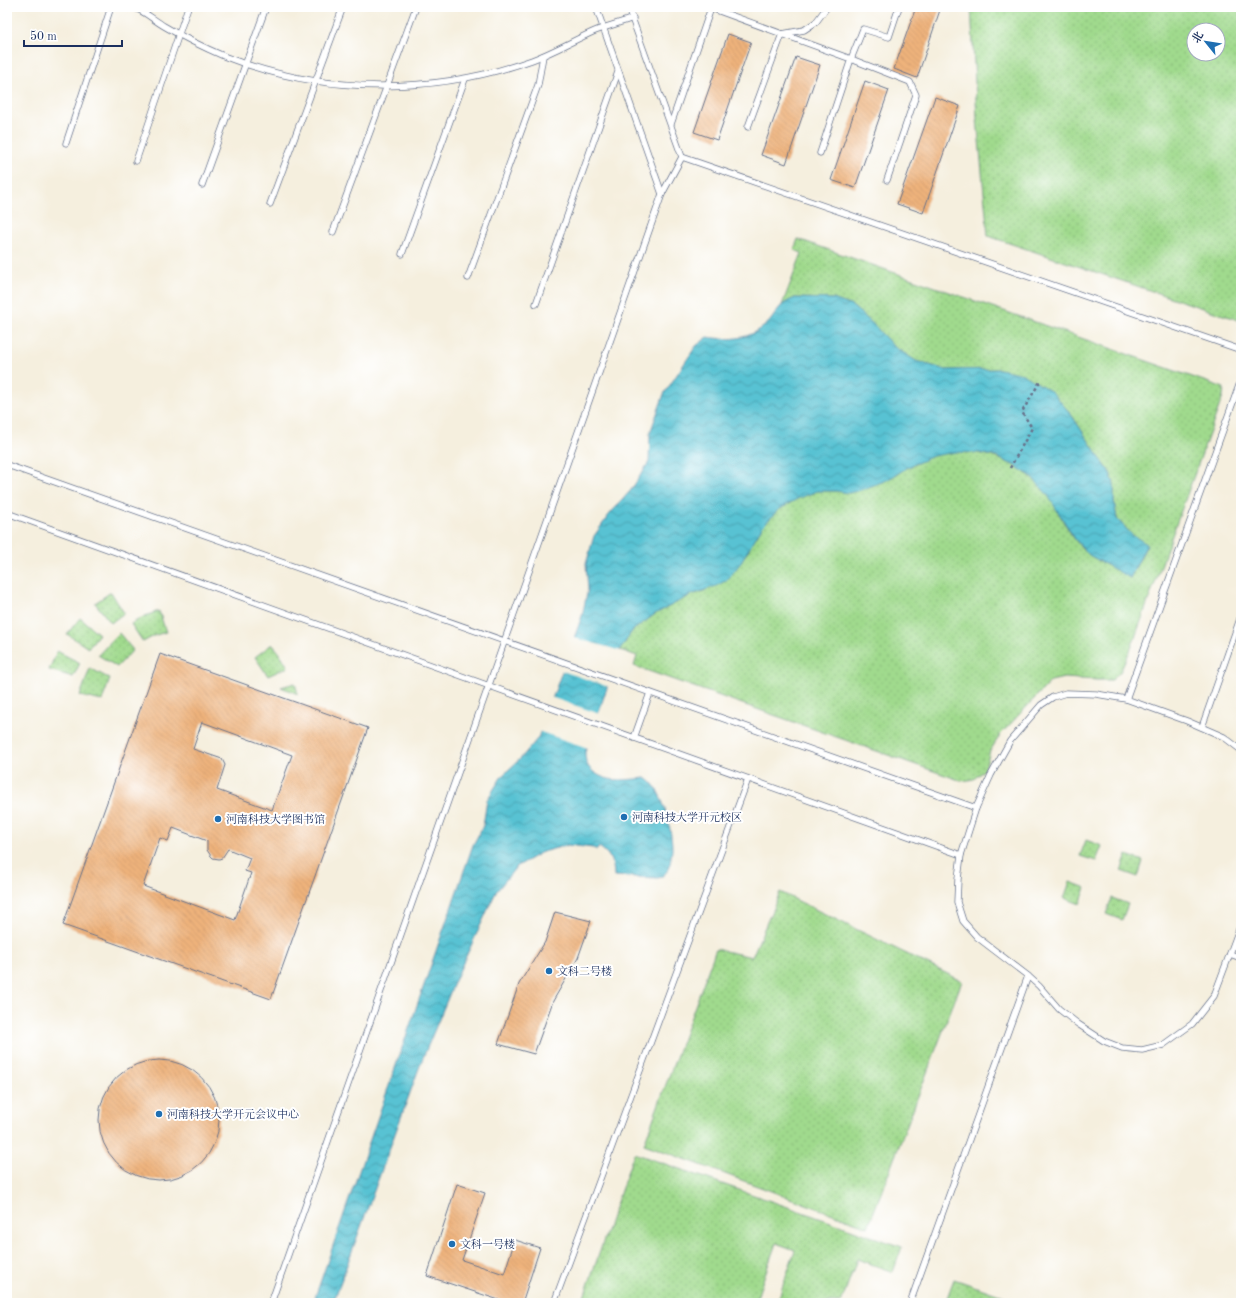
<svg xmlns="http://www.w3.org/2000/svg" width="1248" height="1310" viewBox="0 0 1248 1310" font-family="'Old Standard TT','Noto Serif SC',serif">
<defs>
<pattern id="grass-dots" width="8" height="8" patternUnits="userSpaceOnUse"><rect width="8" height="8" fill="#a0da8d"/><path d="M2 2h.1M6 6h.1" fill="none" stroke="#89bb7c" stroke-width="1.8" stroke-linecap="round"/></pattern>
<pattern id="water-waves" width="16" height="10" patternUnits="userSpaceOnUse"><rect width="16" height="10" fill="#58c2d3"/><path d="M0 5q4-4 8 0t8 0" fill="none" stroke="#489eae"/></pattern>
<pattern id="building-back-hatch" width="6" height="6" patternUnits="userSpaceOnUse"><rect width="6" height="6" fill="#eeb27b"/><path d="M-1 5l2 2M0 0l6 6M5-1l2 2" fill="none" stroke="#cc996d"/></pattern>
</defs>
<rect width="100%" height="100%" fill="#fff"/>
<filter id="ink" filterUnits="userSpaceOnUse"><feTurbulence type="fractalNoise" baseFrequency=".025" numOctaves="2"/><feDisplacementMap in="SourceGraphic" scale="8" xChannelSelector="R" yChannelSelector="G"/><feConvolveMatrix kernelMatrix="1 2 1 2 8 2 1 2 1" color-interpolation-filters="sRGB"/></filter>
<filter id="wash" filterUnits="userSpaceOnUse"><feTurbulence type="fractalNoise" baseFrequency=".012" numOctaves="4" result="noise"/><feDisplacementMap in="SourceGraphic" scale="16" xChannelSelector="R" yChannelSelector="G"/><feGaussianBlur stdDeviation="0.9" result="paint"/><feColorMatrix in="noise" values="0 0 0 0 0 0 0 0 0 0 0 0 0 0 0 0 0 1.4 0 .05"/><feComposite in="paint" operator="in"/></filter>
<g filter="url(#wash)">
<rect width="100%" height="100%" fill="#f5efde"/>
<!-- grass -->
<g fill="url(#grass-dots)" stroke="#5e8476" fill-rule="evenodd">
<path d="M971,7H1241V321L988,236L977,119ZM1194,30H1218V54H1194Z"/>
<path d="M798,239L1224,388L1223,396L1130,651L1120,672L1112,680H1097L1064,678L1051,681L1001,734L990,751L985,769L974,779L962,781L634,666L637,656L620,650L632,631L655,614L691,595L704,591L739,565L762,527L778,510L797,499L817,491H836L849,493C868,484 888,476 907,468C916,464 924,459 932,456C973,443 1021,460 1047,493C1060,512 1071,542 1090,555C1103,564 1117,570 1130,578L1147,545L1132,535L1117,519L1114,502V484L1110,473L1070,413L1052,392L1000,369L946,370L916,361L893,346L872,323L852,306L833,299L795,298L782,305L802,253L794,250Z"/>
<polygon points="111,592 124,613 111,623 95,603"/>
<polygon points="159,611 166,632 156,635 143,642 131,624 145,616"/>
<polygon points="80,618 99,634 88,648 67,634"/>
<polygon points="119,633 133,650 117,667 98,655"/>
<polygon points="272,644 279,652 288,667 268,676 255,657"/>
<polygon points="57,651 80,663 73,677 49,670"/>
<polygon points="90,668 110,679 102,701 80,696"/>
<polygon points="295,683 298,694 281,687"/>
<polygon points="1086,840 1102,846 1096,861 1080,856"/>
<polygon points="1127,855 1143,861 1138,877 1121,871"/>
<polygon points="1070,882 1086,888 1080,904 1064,898"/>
<polygon points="780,892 962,981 868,1227 644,1144 716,949 752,957"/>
<polygon points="1112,898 1128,904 1122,920 1106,914"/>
<polygon points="634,1153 902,1247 893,1272 857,1259 841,1303 777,1303 795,1250 776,1243 755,1303 582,1303"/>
<polygon points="954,1279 1023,1303 945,1303"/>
</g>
<!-- water -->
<path fill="url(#water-waves)" stroke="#3a7898" d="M795,298L833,299L852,306L872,323L893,346L916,361L946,370L1000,369L1023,374L1052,392L1070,413L1110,473L1114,484V502L1117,519L1132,535L1147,544L1130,578L1089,555L1075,539L1047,494L1031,476L1013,465L997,457L980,453L956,452L933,456L910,466L887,480L861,490L849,493L836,491H817L797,499L778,510L762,527L739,565L727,580L716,586L691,595L655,614L632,631L620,650L585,752C585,762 587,767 595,773C608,782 620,780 636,779C639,779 642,778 645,778C662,783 673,834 672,850C670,862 671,873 658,878L614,876C614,863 610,854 599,847L597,850L593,848L568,845L542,852L516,867L496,892L457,976L422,1060L333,1303H313L473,845L483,826L487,800L502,776L521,758L538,738L582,616L588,589L586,564L594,536L609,515L631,490L649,462L650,433L664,394L696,346L708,337C732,341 752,339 770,321C774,316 777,310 781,306C785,302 791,300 795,298Z"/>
<!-- pier -->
<g fill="#f5efde">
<polygon points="571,637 621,651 609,687 560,670"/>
<polygon points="550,697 600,714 588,748 538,731"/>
</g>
<g id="blocks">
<!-- building -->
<g fill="url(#building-back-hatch)" fill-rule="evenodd">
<polygon points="916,7 941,7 917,78 894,69"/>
<polygon points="728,34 751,42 717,140 694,132"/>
<polygon points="796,57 820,65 786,164 761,155"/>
<polygon points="865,81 889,90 855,188 831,180"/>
<polygon points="935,97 960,106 923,213 897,204"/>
<path d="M160,654L368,728L271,999L63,925ZM202,722L292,755L272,810L217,790L225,765L222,759L193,749ZM173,828L207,841V850L211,856L213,858L219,859L222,858L228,849L250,858L245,871L251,873L235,920L143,886L160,838L168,841Z"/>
<polygon points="555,912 591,921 578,958 553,1001 534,1054 498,1044 519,984 545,942"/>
<circle cx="159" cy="1120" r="60"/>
<polygon points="457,1184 485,1193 462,1260 504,1274 515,1240 540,1248 522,1303 508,1303 427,1276"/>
</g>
</g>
</g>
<g filter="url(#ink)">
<use href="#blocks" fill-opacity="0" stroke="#67728b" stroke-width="1"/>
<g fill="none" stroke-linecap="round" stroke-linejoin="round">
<!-- service casing -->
<g stroke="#67728b" stroke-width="7">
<g id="service">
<path d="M133,7C144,11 154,20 164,26C184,38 205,48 226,57C323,95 434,95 532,60C554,52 574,40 595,31C607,26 620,23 633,18"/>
<polyline points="596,7 662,194"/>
<polyline points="628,7 682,157"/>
<polyline points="708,7 851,59 820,153"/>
<polyline points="671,124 711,8 714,8"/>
<polyline points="748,127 782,34 804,30 816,22 827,7"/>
<polyline points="66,143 111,7"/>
<polyline points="136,161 188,7"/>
<polyline points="887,180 916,95 910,82 851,59 863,29 889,37 899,7"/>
<polyline points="202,185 266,7"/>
<polyline points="270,204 343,7"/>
<polyline points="333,232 416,7"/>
<polyline points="402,254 465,79"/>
<polyline points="468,278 538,85 543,56"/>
<polyline points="536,304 618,72"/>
<polyline points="7,465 976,808"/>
<polyline points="7,513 961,855"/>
<polyline points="1126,699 1241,380"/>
<polyline points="1202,727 1241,616"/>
<polyline points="634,738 650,693"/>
<polyline points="1241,750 1224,737 1187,721 1126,699 1096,694 1066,693 1053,697 1041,705 1010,741 991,775 976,808 961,855 958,879 957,902 963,921 977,937 1028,976 1039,986 1059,1009 1078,1024 1104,1041 1122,1048 1142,1050 1163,1045 1192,1024 1214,996 1241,924"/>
<polyline points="1230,954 1241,958"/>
<polyline points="271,1303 662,194 682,157 1241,350"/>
<polyline points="554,1303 748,779"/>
<polyline points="910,1303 1028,976"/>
</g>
</g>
<!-- path -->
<polyline stroke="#67728b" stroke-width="2.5" stroke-dasharray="3 3" stroke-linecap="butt" points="1010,468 1032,428 1022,412 1041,380"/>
<!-- service -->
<use href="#service" stroke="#fff" stroke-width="5.5"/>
</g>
</g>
<!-- markers -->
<g fill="#1f6fb2" stroke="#fff" stroke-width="1.5">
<circle cx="624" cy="817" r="4"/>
<circle cx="218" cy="819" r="4"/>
<circle cx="549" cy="971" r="4"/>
<circle cx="159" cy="1114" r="4"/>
<circle cx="452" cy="1244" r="4"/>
</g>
<g text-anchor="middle" stroke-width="4" stroke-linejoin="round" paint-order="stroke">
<!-- poi labels -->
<g font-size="11" fill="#1b2f5e" stroke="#fff" text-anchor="start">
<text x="632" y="821">河南科技大学开元校区</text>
<text x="226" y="823">河南科技大学图书馆</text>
<text x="557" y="975">文科二号楼</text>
<text x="167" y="1118">河南科技大学开元会议中心</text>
<text x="460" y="1248">文科一号楼</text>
</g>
</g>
<!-- margin -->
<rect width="1248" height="1310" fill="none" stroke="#fff" stroke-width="24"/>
<!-- north arrow -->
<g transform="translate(1206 42) rotate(300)"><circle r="19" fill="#ffffff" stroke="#a4acbf"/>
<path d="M0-3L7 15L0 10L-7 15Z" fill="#1f6fb2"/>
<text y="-6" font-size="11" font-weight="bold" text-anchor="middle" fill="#1b2f5e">北</text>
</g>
<!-- scale -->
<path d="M24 40v6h98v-6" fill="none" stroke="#1b2f5e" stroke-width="2"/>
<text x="30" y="40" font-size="12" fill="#1b2f5e" stroke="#ffffff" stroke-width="3" paint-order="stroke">50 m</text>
</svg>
